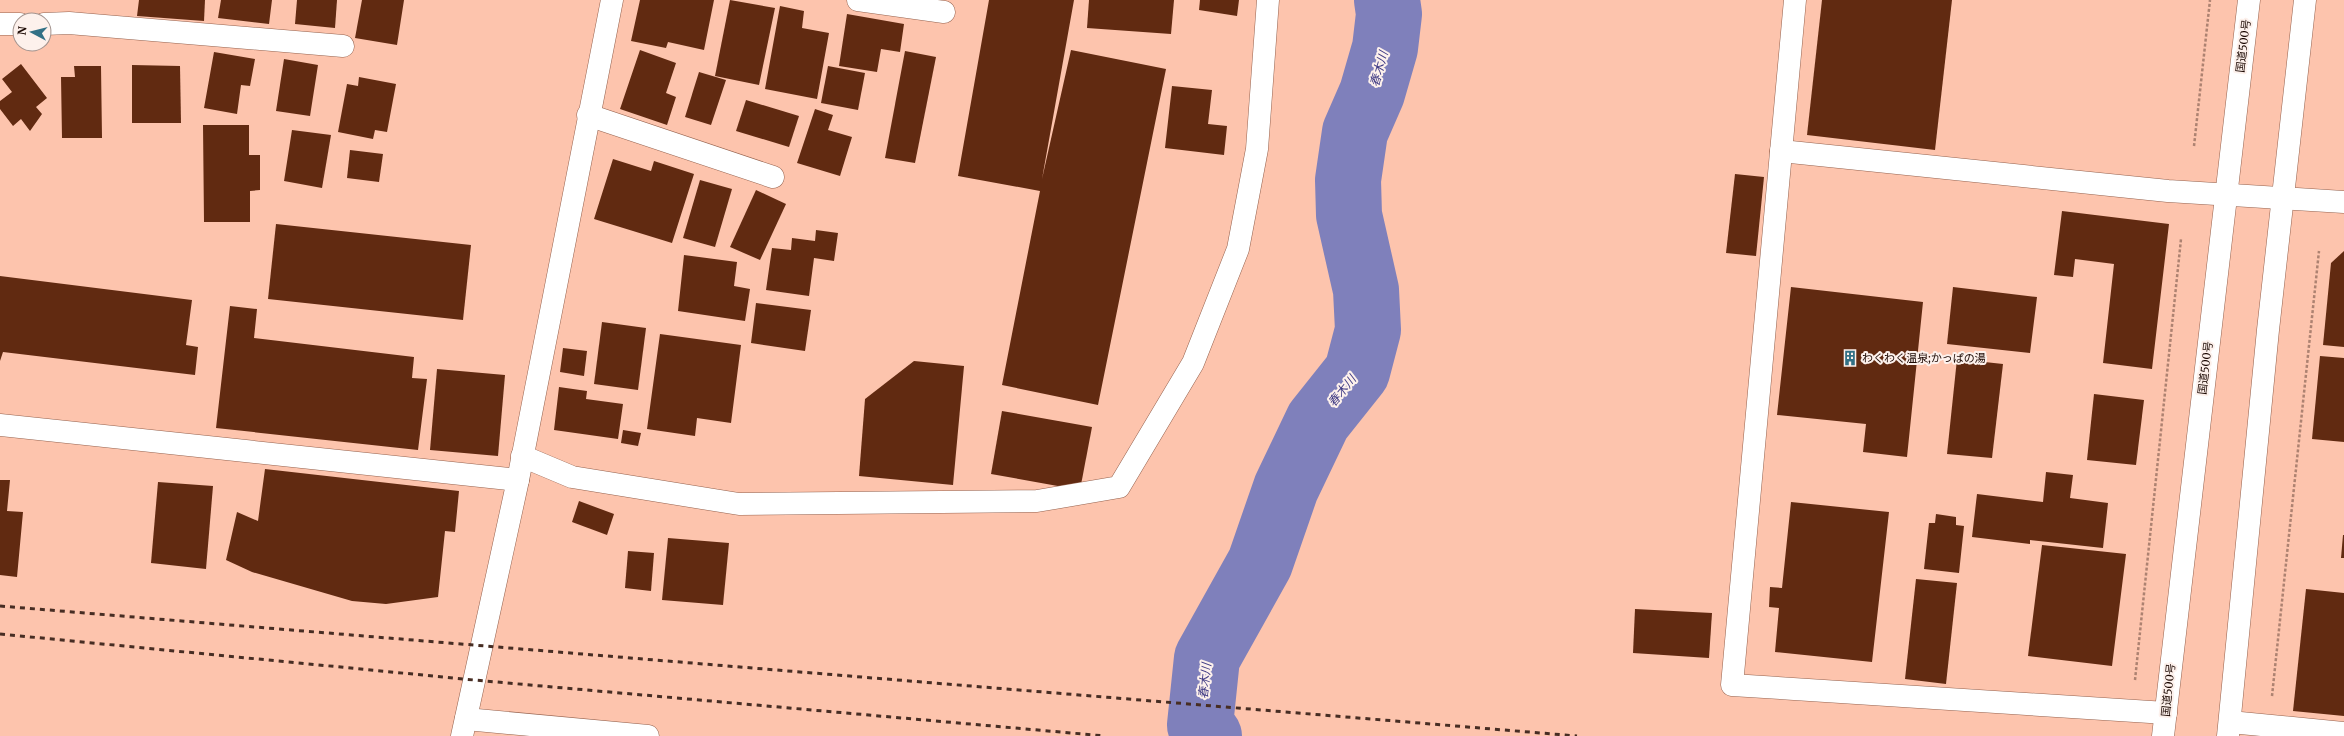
<svg xmlns="http://www.w3.org/2000/svg" width="2344" height="736" viewBox="0 0 2344 736" font-family="Merriweather,'Noto Sans JP',serif">
<rect width="100%" height="100%" fill="#fdc4ad"/>
<g fill="none" stroke-linecap="round" stroke-linejoin="round">
<!-- river -->
<polyline stroke="#7f80bb" stroke-width="66" points="1209,736 1200,725 1207,658 1260,563 1286,488 1318,421 1357,372 1368,330 1366,290 1349,215 1348,180 1355,132 1372,93 1385,48 1389,14 1387,0"/>
</g>
<!-- building -->
<g fill="#612a11">
<polygon points="139,0 205,0 204,21 137,16"/>
<polygon points="221,0 272,0 269,24 218,18"/>
<polygon points="297,0 337,0 335,28 295,24"/>
<polygon points="362,0 404,0 397,45 355,38"/>
<polygon points="640,0 714,0 704,50 668,42 666,48 631,41"/>
<polygon points="730,0 775,8 759,85 715,76"/>
<polygon points="989,0 1074,0 1042,179 1071,50 1166,69 1098,405 1002,385 1040,191 958,176"/>
<polygon points="1089,0 1174,0 1171,34 1087,28"/>
<polygon points="1200,0 1239,0 1237,16 1199,10"/>
<polygon points="1822,0 1952,0 1935,150 1807,135"/>
<polygon points="780,6 804,11 802,28 829,33 817,99 765,89"/>
<polygon points="847,14 904,24 900,52 881,49 877,72 839,66"/>
<polygon points="640,50 676,63 666,93 676,97 667,125 620,109"/>
<polygon points="905,51 936,57 915,163 885,158"/>
<polygon points="214,52 255,59 250,86 241,85 237,114 204,108"/>
<polygon points="284,59 318,65 310,116 276,111"/>
<polygon points="21,64 47,98 36,107 42,114 30,131 21,119 13,126 0,109 0,101 12,92 2,79"/>
<polygon points="132,65 180,66 181,123 132,123"/>
<polygon points="74,66 101,66 102,138 62,138 61,77 75,77"/>
<polygon points="828,66 865,73 858,110 821,103"/>
<polygon points="699,72 726,80 711,125 685,117"/>
<polygon points="359,77 396,84 387,132 375,130 373,139 338,132 347,84 358,86"/>
<polygon points="1172,86 1212,90 1208,124 1227,126 1224,155 1165,148"/>
<polygon points="746,100 799,116 789,147 736,131"/>
<polygon points="815,109 833,115 828,130 852,137 840,176 797,163"/>
<polygon points="203,125 249,125 249,155 260,155 260,190 250,191 250,222 204,222"/>
<polygon points="292,130 331,135 322,188 284,181"/>
<polygon points="350,150 383,154 379,182 347,178"/>
<polygon points="613,159 651,171 654,161 694,174 672,243 594,219"/>
<polygon points="1735,174 1764,177 1756,256 1726,253"/>
<polygon points="700,180 732,189 715,247 683,238"/>
<polygon points="756,190 786,204 760,260 730,247"/>
<polygon points="2062,211 2169,224 2152,369 2103,363 2114,264 2075,259 2073,277 2054,275"/>
<polygon points="276,224 471,245 463,320 268,299"/>
<polygon points="816,230 838,233 834,261 814,258 809,296 766,290 772,248 791,250 792,238 815,241"/>
<polygon points="2344,251 2344,347 2323,345 2331,263"/>
<polygon points="684,255 737,262 734,286 750,289 745,321 678,311"/>
<polygon points="0,276 192,300 186,345 198,347 195,375 3,352 0,361"/>
<polygon points="1791,287 1923,302 1907,457 1863,452 1866,424 1777,415"/>
<polygon points="1953,287 2037,297 2030,353 1947,344"/>
<polygon points="756,303 811,310 805,351 751,343"/>
<polygon points="230,306 257,309 254,338 414,357 412,378 427,379 418,450 216,428"/>
<polygon points="602,322 646,328 638,390 594,384"/>
<polygon points="660,334 741,345 731,423 697,418 695,436 647,429"/>
<polygon points="563,348 587,351 584,376 560,372"/>
<polygon points="2320,356 2344,358 2344,442 2312,439"/>
<polygon points="1957,359 2003,364 1992,458 1947,454"/>
<polygon points="914,361 964,366 953,485 859,476 865,399"/>
<polygon points="437,369 505,375 498,456 430,450"/>
<polygon points="559,387 587,391 586,399 623,404 618,439 554,430"/>
<polygon points="2094,394 2144,400 2136,465 2087,460"/>
<polygon points="1002,411 1092,427 1080,490 991,474"/>
<polygon points="623,430 641,433 638,446 621,443"/>
<polygon points="265,469 459,491 455,532 445,531 438,597 386,604 352,601 252,572 226,560 237,512 258,521"/>
<polygon points="2046,472 2073,475 2070,498 2108,503 2103,548 2030,540 2030,544 1972,537 1977,494 2043,502"/>
<polygon points="0,480 10,480 7,511 23,512 17,577 0,575"/>
<polygon points="158,482 213,486 206,569 151,563"/>
<polygon points="579,501 614,514 607,535 572,522"/>
<polygon points="1791,502 1889,512 1872,662 1775,652 1779,608 1769,607 1770,587 1782,588"/>
<polygon points="1936,514 1956,517 1956,525 1964,526 1959,573 1924,569 1929,523 1935,523"/>
<polygon points="2343,535 2344,535 2344,558 2341,558"/>
<polygon points="668,538 729,543 723,605 662,600"/>
<polygon points="2042,545 2126,554 2112,666 2028,656"/>
<polygon points="628,551 654,553 651,591 625,588"/>
<polygon points="1916,579 1957,583 1946,684 1905,679"/>
<polygon points="2306,589 2344,593 2344,716 2293,711"/>
<polygon points="1635,609 1712,613 1709,658 1633,653"/>
</g>
<g fill="none" stroke-linecap="round" stroke-linejoin="round">
<!-- minor casing -->
<g stroke="#95624e" stroke-width="23">
<g id="minor">
<polyline points="858,0 944,12"/>
<polyline points="1795,0 1732,685 2166,713"/>
<polyline points="0,24 20,24"/>
<polyline points="44,24 69,23 343,46"/>
<polyline points="588,115 773,177"/>
<polyline points="1781,151 2168,191 2344,202"/>
<polyline points="0,425 518,480"/>
<polyline points="522,456 572,477 739,504 1037,501 1119,487 1193,363 1238,249 1257,149 1268,0"/>
<polyline points="466,719 648,736"/>
<polyline points="2230,722 2344,733"/>
<polyline points="462,736 518,480 612,0"/>
</g>
</g>
<!-- highway casing -->
<g stroke="#95624e" stroke-width="23">
<g id="highway">
<polyline points="2163,736 2249,0"/>
<polyline points="2228,736 2268,330 2305,0"/>
</g>
</g>
<!-- path -->
<g stroke="#ad8271" stroke-width="2.5" stroke-dasharray="3 2" stroke-linecap="butt">
<polyline points="2194,146 2210,0"/>
<polyline points="2135,680 2181,239"/>
<polyline points="2272,696 2319,251"/>
</g>
<!-- minor -->
<use href="#minor" stroke="#fff" stroke-width="22"/>
<!-- highway -->
<use href="#highway" stroke="#fff" stroke-width="22"/>
<!-- rail -->
<g stroke="#472d23" stroke-width="3" stroke-dasharray="5 5" stroke-linecap="butt">
<polyline points="0,606 1577,736"/>
<polyline points="0,634 474,680 1105,736"/>
</g>
</g>
<!-- icons -->
<defs>
<g id="building-bare" transform="scale(1.2)"><path d="M-4-6H4V6H1V3H-1V6H-4ZM-2.5-4.3h1.7v1.8h-1.7ZM.8-4.3h1.7v1.8H.8ZM-2.5-1h1.7V.8h-1.7ZM.8-1h1.7V.8H.8Z" fill="#327186" stroke="#fdf1ec" stroke-width="2.5" paint-order="stroke"/></g>
</defs>
<g fill-rule="evenodd">
<use href="#building-bare" x="1850" y="358"/>
</g>
<g text-anchor="middle" stroke-width="4" stroke-linejoin="round" paint-order="stroke">
<!-- street labels -->
<g font-size="11" fill="#1c0903" stroke="#fdf1ec">
<text transform="translate(2243 46) rotate(-83)" y="4">国道500号</text>
<text transform="translate(2205 368) rotate(-83)" y="4">国道500号</text>
<text transform="translate(2168 690) rotate(-84)" y="4">国道500号</text>
</g>
<!-- poi labels -->
<g font-size="11" fill="#1c0903" stroke="#fdf1ec" text-anchor="start">
<text x="1862" y="362">わくわく温泉;かっぱの湯</text>
</g>
<!-- water labels -->
<g font-size="12" font-style="italic" fill="#413c85" stroke="#fdf1ec">
<text transform="translate(1379 69) rotate(-74)" y="4">春木川</text>
<text transform="translate(1342 391) rotate(-51)" y="4">春木川</text>
<text transform="translate(1205 681) rotate(-84)" y="4">春木川</text>
</g>
</g>
<!-- north arrow -->
<g transform="translate(32 32) rotate(277)"><circle r="19" fill="#fdf1ec" stroke="#a3948f"/>
<path d="M0-3L7 15L0 10L-7 15Z" fill="#327186"/>
<text y="-6" font-size="11" font-weight="bold" text-anchor="middle" fill="#1c0903">N</text>
</g>
</svg>
